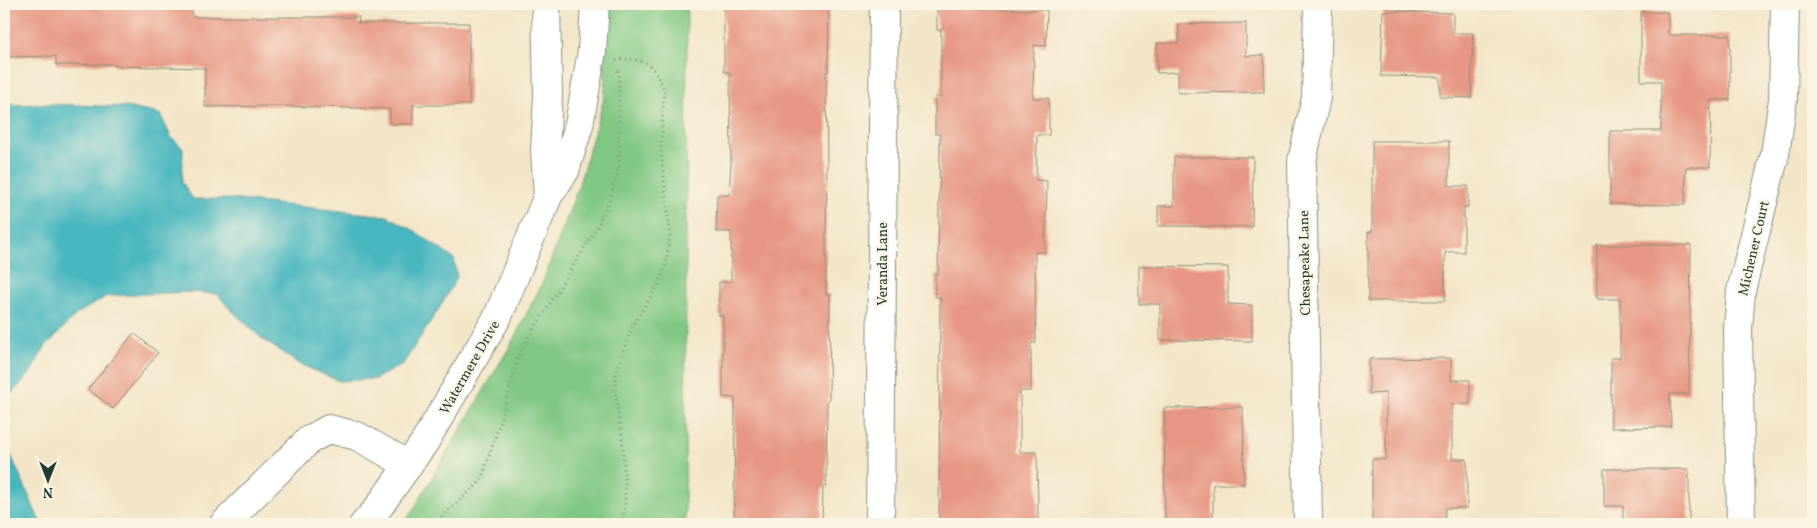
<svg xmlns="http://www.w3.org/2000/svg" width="1817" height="528" viewBox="0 0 1817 528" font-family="Vollkorn,serif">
<rect width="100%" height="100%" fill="#fcf5e5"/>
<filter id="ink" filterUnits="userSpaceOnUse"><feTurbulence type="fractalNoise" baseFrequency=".02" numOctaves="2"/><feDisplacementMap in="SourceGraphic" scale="10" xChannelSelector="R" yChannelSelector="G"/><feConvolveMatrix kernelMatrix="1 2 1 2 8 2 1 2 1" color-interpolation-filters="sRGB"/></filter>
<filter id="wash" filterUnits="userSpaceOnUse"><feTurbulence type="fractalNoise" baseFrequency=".0096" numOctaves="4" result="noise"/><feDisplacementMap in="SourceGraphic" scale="20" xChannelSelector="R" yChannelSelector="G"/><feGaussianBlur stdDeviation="1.12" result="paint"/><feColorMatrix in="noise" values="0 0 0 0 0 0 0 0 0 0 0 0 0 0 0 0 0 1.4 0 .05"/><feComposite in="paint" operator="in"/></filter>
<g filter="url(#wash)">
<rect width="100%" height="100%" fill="#f3e5c8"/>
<!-- green -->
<polygon fill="#7fc783" stroke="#4f825c" points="607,4 687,4 685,524 402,524 410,515 509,348 542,284 579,185 605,95 604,19"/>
<!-- water -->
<g fill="#47b6be" stroke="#337a79">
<polygon points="50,104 126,107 160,114 171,137 183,148 182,182 193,199 230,199 387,216 415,231 454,259 457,277 440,307 403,364 375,379 339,381 299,364 261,338 227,306 218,294 188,292 107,296 77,314 45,347 29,375 4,402 4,105"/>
<polygon points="4,439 41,524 4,524"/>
</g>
<g id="blocks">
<!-- building -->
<g fill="#e69682">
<polygon points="4,4 192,4 192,17 359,17 358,23 469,23 469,105 413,105 413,124 390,124 390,109 275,106 205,107 205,68 114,66 114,64 56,65 56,56 4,57"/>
<polygon points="799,4 829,4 828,72 826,72 827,173 826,233 826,294 830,294 829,400 827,400 826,487 823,487 822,524 734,524 735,398 723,397 723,316 719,316 719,282 731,282 731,232 716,232 717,195 729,195 731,163 730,72 724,72 724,7 799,7"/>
<polygon points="937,8 1047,10 1046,46 1034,45 1033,98 1049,98 1049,135 1037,135 1036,180 1047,181 1045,252 1035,252 1036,343 1031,343 1031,391 1020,391 1020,452 1037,452 1038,521 939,521 940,297 935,297 935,274 938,274 940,134 935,134 935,97 941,97 941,30 937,30"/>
<polygon points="1383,11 1453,13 1453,33 1473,33 1471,98 1440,97 1440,77 1381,76"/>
<polygon points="1641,12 1668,12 1668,35 1730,35 1730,100 1711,100 1710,167 1686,167 1685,205 1610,204 1610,131 1661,131 1661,81 1641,81"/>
<polygon points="1246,23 1246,56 1264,55 1264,92 1178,93 1178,72 1157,73 1157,43 1179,43 1179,24"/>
<polygon points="1372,141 1449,141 1449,186 1468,186 1468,207 1464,207 1464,252 1445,252 1445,301 1368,301 1368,232 1372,232"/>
<polygon points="1174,157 1253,157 1252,227 1158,226 1158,206 1174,206"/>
<polygon points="1597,245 1691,245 1689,394 1670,394 1671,427 1611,428 1611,358 1620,358 1620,299 1597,299"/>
<polygon points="1139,266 1228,267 1228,304 1252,305 1252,341 1160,340 1160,304 1139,304"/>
<polygon points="134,333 158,353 113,409 88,389"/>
<polygon points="1451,358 1451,380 1470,380 1470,404 1452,404 1452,459 1467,459 1467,508 1445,508 1445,524 1372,524 1372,459 1386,459 1386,393 1369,394 1369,359"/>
<polygon points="1243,407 1244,484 1213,484 1213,524 1165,524 1164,408"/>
<polygon points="1604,469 1689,469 1689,524 1623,524 1623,506 1604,506"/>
</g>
</g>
</g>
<g filter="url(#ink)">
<use href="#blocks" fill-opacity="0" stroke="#89917e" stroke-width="1"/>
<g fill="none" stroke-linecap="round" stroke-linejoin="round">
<!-- minor casing -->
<g stroke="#89917e" stroke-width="30">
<g id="minor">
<polyline points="546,4 548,96 545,151 548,196"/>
<polyline points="224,524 309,440 329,429 357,436 409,465"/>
<polyline points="364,524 375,512 424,443 498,316 548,196 565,171 579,125 592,51 595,4"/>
<polyline points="880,524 884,4"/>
<polyline points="1308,524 1302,161 1316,98 1318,4"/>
<polyline points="1741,524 1738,329 1741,291 1775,154 1783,99 1785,4"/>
</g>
</g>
<!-- path -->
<g stroke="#89917e" stroke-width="3" stroke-dasharray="1 4" stroke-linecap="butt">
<polyline points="616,60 632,59 647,63 655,72 664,89 661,150 670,232 666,263 662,275 658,285 632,327 616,373 615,389 623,447 625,485 625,506 623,519 620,524"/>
<polyline points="434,524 481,481 500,422 520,351 598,226 610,199 619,166 619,76 617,68"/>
</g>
<!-- minor -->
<use href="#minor" stroke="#fff" stroke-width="28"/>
</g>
</g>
<g text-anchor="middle" stroke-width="4.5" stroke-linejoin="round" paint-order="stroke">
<!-- street labels -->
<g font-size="14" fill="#1f3d34" stroke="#fcf5e5">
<text transform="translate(1753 248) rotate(-77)" y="5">Michener Court</text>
<text transform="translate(1304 263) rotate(-91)" y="5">Chesapeake Lane</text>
<text transform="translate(882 264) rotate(-90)" y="5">Veranda Lane</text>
<text transform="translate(469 367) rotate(-60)" y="5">Watermere Drive</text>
</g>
</g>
<!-- margin -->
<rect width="1817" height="528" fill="none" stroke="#fcf5e5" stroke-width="20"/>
<!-- north arrow -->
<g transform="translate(48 480) rotate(180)" stroke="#fcf5e5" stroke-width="4" paint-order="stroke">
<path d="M0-4L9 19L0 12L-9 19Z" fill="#1f3d34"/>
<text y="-8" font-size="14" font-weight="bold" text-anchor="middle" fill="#1f3d34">N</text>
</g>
</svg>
